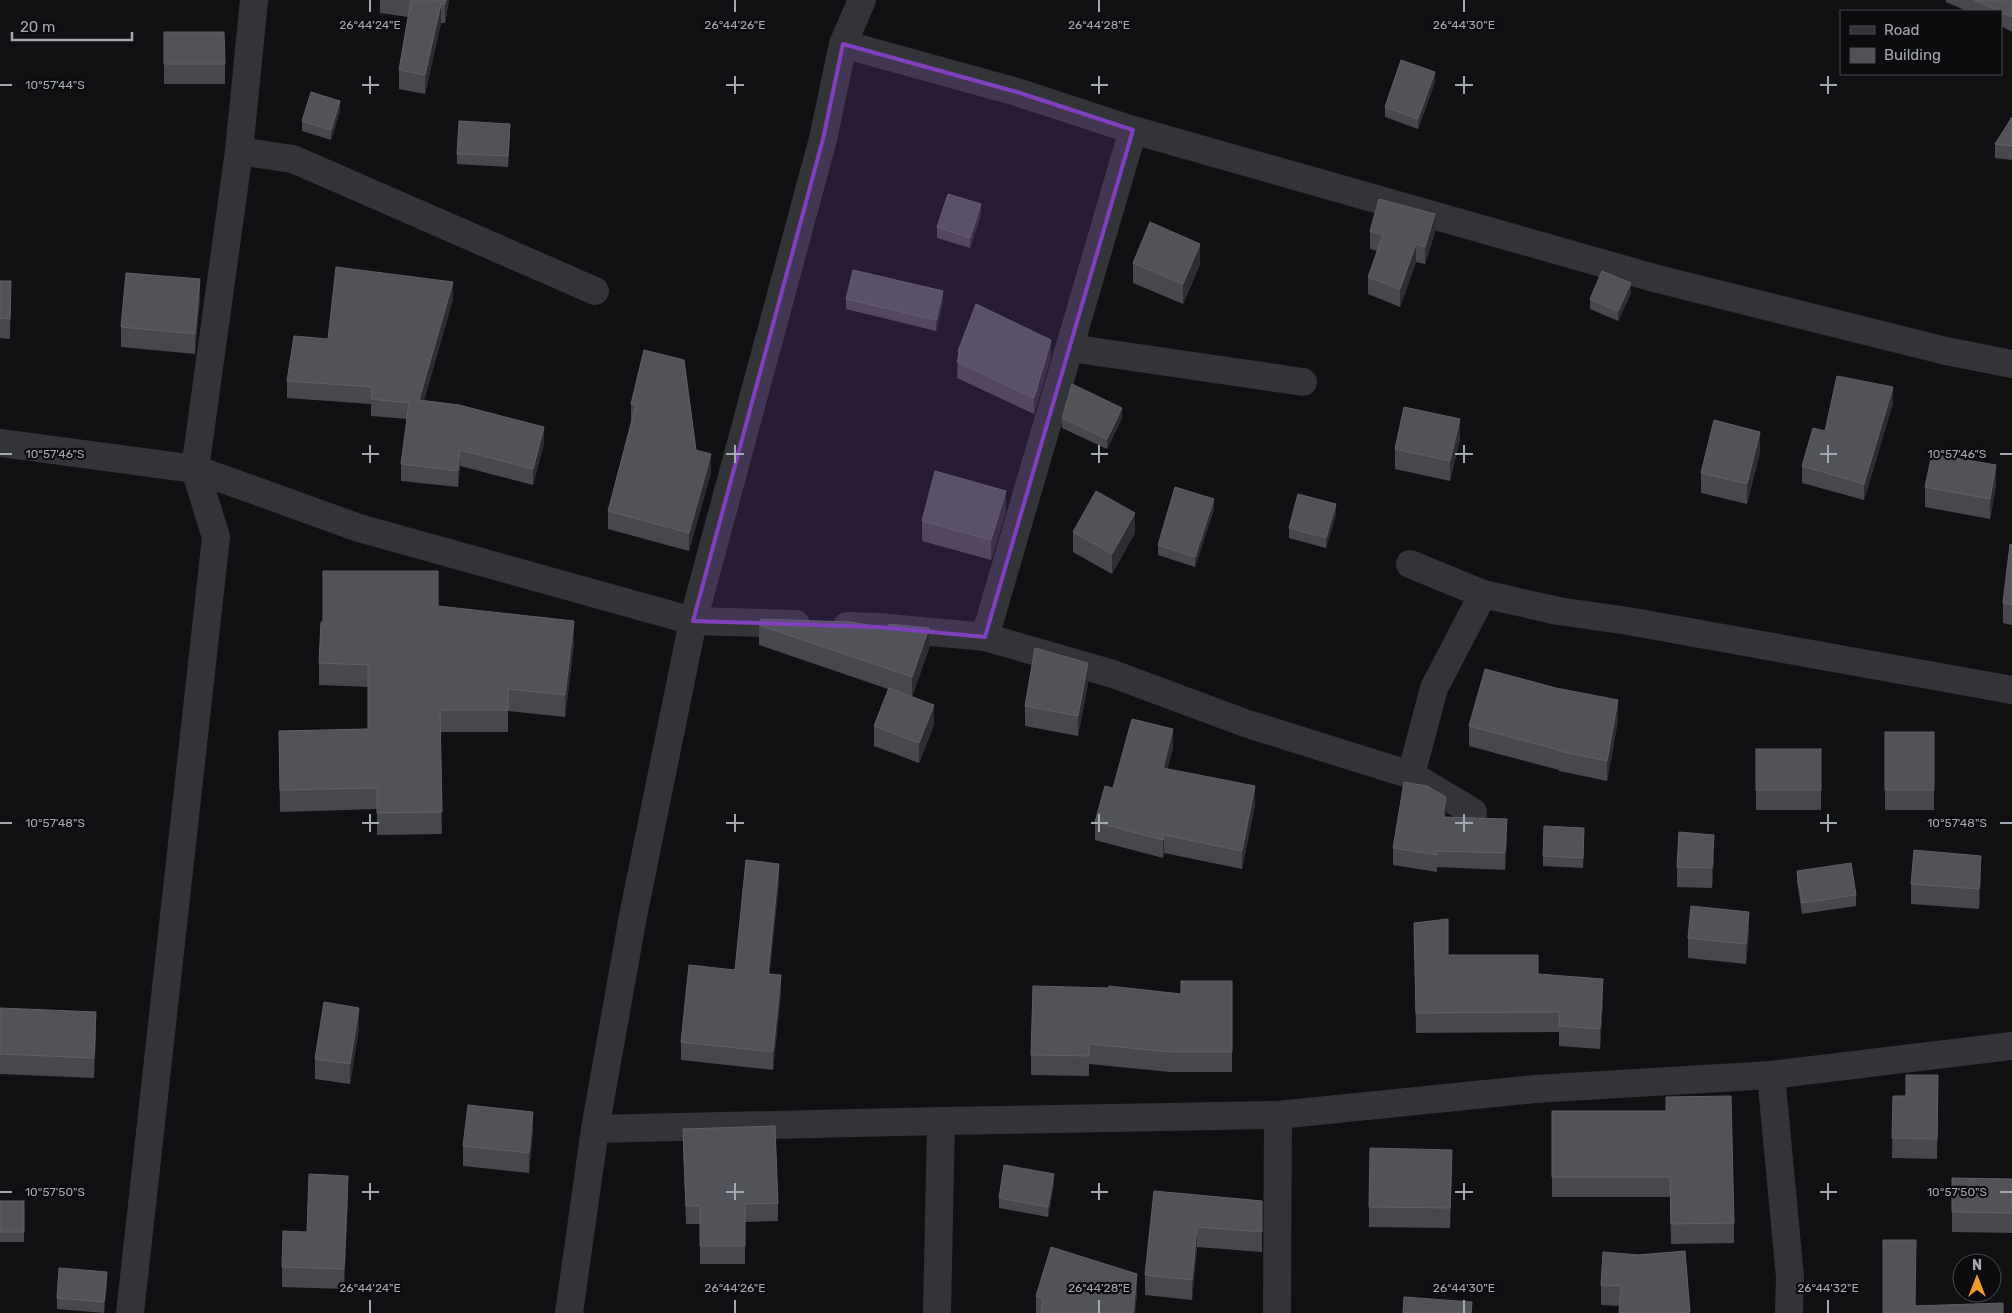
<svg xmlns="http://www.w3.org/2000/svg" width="2012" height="1313" viewBox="0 0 2012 1313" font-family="Rubik,sans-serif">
<rect width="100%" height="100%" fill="#111113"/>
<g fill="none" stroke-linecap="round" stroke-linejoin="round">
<!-- street -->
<g stroke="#323438" stroke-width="28">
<polyline points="843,44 1017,92 1133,130 1654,278 1946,351 2012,364"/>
<polyline points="239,151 293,159 595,291"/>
<polyline points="1070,348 1303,382"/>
<polyline points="0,443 195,469 359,528 693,621 796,624"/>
<polyline points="1410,564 1483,594 1558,611 1628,621 2012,690"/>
<polyline points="847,626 878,627 985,637 1113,674 1245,723 1411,775 1473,812"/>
<polyline points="985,637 1133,130"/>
<polyline points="1411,775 1434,688 1483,594"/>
<polyline points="1771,1075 1790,1277 1789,1313"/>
<polyline points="595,1129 941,1121 1278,1115 1535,1089 1771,1075 2012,1046"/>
<polyline points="130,1313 216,537 195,469 239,151 254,0"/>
<polyline points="569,1313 595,1129 633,916 693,621 823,139 843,44 862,0"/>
<polyline points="937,1313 941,1121"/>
<polyline points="1277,1313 1278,1115"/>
</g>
</g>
<!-- wall -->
<g fill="#47484e">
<polygon points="380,0 449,0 445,23 441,23 425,94 399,89 399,70 408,17 380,13"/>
<polygon points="1946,0 2012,0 2012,32 2001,26 2001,11 1967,11 1946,2"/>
<polygon points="164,32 225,64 225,84 164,84"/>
<polygon points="1435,82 1418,129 1385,117 1385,107"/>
<polygon points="340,111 331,140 302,131 302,121"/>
<polygon points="2012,117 2012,160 1995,158 1995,144"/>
<polygon points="510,134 508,167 457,164 457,154"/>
<polygon points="981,214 970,248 937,238 937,227"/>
<polygon points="1370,231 1435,232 1425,264 1416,262 1400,307 1368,294 1368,277 1377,251 1370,249"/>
<polygon points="1133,263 1200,264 1183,304 1133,283"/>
<polygon points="0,281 11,281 10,339 0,338"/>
<polygon points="1631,293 1618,321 1590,309 1590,299"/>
<polygon points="200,299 195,354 121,347 121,327"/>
<polygon points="453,299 424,400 544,443 533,485 460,466 458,487 401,481 401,464 407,419 371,416 371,404 287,398 287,381 328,339"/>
<polygon points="846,299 943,301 936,331 846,309"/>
<polygon points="644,350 696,450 711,472 689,551 608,529 608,511 631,422 631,404"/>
<polygon points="958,351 1051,357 1034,414 957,378"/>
<polygon points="1893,403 1864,500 1802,483 1802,466 1825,431"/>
<polygon points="1062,418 1122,418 1107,449 1062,428"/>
<polygon points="1460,439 1450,481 1395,469 1395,449"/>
<polygon points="1760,452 1747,504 1701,493 1701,473"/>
<polygon points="1996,485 1990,519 1925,507 1925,487"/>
<polygon points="1214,509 1195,567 1158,555 1158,545"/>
<polygon points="1006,511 991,560 922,541 922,521"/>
<polygon points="1336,514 1326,548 1289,538 1289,528"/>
<polygon points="1073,532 1135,533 1112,574 1073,552"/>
<polygon points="2012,545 2012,625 2003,623 2003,603"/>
<polygon points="438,606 574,643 565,717 508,711 508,732 440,732 442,834 377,835 377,809 280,812 279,731 368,729 368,687 319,685 319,663"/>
<polygon points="759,625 929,648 912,697 934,725 919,763 874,746 874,726 888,689 759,645"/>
<polygon points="1088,683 1078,736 1025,726 1025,706"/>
<polygon points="1618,720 1607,781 1559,771 1559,770 1469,746 1469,726"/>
<rect x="1885" y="732" width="49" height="78"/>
<polygon points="1173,748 1167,769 1255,805 1242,869 1164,853 1163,858 1095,840 1095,822 1113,788"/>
<rect x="1756" y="749" width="65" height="61"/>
<polygon points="1446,814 1445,817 1507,836 1505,870 1437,867 1437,872 1393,865 1393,848"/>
<polygon points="1584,838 1583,868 1543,866 1543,856"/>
<polygon points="1714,855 1712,888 1677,887 1677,867"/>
<polygon points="1797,871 1856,895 1856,906 1802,914 1797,881"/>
<polygon points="1981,876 1979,909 1911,904 1911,884"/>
<polygon points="779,882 769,974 781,993 773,1070 681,1060 681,1042 735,970"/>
<polygon points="1414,923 1448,955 1538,974 1603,999 1600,1049 1559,1046 1559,1032 1416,1033"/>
<polygon points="1749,932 1746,964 1688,958 1688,938"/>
<polygon points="1232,981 1232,1072 1170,1072 1089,1064 1089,1076 1031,1075 1031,1055 1181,994"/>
<polygon points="0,1008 96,1032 94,1078 0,1074"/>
<polygon points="359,1028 350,1084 315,1079 315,1059"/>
<polygon points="1938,1095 1937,1159 1892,1158 1893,1096"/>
<polygon points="1552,1111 1666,1111 1734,1223 1734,1243 1671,1244 1670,1197 1552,1197"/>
<polygon points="683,1129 778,1203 778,1221 745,1222 745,1264 700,1264 700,1224 686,1224 683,1147"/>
<polygon points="533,1132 529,1173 463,1166 463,1146"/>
<polygon points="1452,1170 1450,1228 1369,1227 1369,1207"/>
<polygon points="1952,1178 2012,1179 2012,1233 1952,1232"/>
<polygon points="1054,1184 1048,1217 999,1208 999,1198"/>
<polygon points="1154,1191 1262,1201 1262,1252 1197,1247 1192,1300 1145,1295 1145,1275"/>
<polygon points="348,1196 344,1289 282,1287 282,1267 307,1232"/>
<rect x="0" y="1201" width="24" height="41"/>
<polygon points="1685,1251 1690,1313 1619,1313 1619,1306 1601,1305 1601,1285 1638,1255"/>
<polygon points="107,1282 104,1313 57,1309 57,1298"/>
<polygon points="1137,1292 1135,1313 1036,1313 1036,1296"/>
</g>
<!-- shaded-wall -->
<g fill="#2d2e32">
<polygon points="446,0 449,0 445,23 445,4"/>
<polygon points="441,4 441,23 425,94 425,75"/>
<polygon points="1435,72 1435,82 1418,129 1418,119"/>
<polygon points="340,101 340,111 331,140 331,130"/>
<polygon points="510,124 510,134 508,167 508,156"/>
<polygon points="981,204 981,214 970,248 970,238"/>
<polygon points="1435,214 1435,232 1425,264 1425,247"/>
<polygon points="1200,244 1200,264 1183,304 1183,284"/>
<polygon points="1416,244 1416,262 1400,307 1400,289"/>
<polygon points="200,279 200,299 195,354 195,334"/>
<polygon points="453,282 453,299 419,416 419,400"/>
<polygon points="1631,283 1631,293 1618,321 1618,311"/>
<polygon points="943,291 943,301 936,331 936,320"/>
<polygon points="1051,340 1051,357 1034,414 1034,398"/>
<polygon points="1893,387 1893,403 1864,500 1864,484"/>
<polygon points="1122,408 1122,418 1107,449 1107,439"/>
<polygon points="1460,419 1460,439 1450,481 1450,461"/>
<polygon points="544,427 544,443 533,485 533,469"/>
<polygon points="1760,432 1760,452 1747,504 1747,484"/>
<polygon points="460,450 460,466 458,487 458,471"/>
<polygon points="711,454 711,472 689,551 689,533"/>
<polygon points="1996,465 1996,485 1990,519 1990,499"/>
<polygon points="1006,491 1006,511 991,560 991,540"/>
<polygon points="1214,499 1214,509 1195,567 1195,557"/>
<polygon points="1336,504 1336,514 1326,548 1326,538"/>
<polygon points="1135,513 1135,533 1112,574 1112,554"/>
<polygon points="574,621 574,643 565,717 565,695"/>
<polygon points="929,628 929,648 912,697 912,677"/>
<polygon points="1088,663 1088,683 1078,736 1078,716"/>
<polygon points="1618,700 1618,720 1607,781 1607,761"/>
<polygon points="934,705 934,725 919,763 919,743"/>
<polygon points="1173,729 1173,748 1163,786 1163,768"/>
<polygon points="1255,786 1255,805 1242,869 1242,851"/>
<polygon points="1446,797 1446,814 1443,834 1443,817"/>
<polygon points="1507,819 1507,836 1505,870 1505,853"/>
<polygon points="1164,835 1164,853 1163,858 1163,840"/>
<polygon points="1714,835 1714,855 1712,888 1712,868"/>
<polygon points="1981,856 1981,876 1979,909 1979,889"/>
<polygon points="779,864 779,882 768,992 768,974"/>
<polygon points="1749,912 1749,932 1746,964 1746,944"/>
<polygon points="781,975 781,993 773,1070 773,1052"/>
<polygon points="1603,979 1603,999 1600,1049 1600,1029"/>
<polygon points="359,1008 359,1028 350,1084 350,1064"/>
<polygon points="96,1012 96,1032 94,1078 94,1058"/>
<polygon points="533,1112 533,1132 529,1173 529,1153"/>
<polygon points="1054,1174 1054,1184 1048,1217 1048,1207"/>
<polygon points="348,1176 348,1196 344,1289 344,1269"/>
<polygon points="1197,1227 1197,1247 1192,1300 1192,1280"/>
<polygon points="107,1272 107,1282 104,1313 104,1302"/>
<polygon points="1137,1274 1137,1292 1135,1313 1133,1313"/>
</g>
<!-- building -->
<g fill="#515359" stroke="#5e6067">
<polygon points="411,0 446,0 445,4 441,4 425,75 399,70"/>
<polygon points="1974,0 2012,0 2012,17 2001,12 2001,11 1999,11"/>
<polygon points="164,32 224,32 225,64 164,64"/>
<polygon points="1401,60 1435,72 1418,119 1385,107"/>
<polygon points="311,92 340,101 331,130 302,121"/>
<polygon points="2012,117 2012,146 1995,144"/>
<polygon points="459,121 510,124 508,156 457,154"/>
<polygon points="948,194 981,204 970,238 937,227"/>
<polygon points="1379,199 1435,214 1425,247 1416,244 1400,289 1368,277 1383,235 1370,231"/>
<polygon points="1150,222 1200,244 1183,284 1133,263"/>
<polygon points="336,267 453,282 419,400 459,405 544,427 533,469 460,450 458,471 401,464 409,403 371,399 372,387 287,381 294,336 328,339"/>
<polygon points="853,270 943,291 936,320 846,299"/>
<polygon points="1602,271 1631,283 1618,311 1590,299"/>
<polygon points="126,273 200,279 195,334 121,327"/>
<polygon points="0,281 11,281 10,319 0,318"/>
<polygon points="976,304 1051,340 1034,398 957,362 960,352 958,351"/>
<polygon points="644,350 684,360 696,450 711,454 689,533 608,511 636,405 631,404"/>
<polygon points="1837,376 1893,387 1864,484 1802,466 1813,428 1825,431"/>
<polygon points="1072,384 1122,408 1107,439 1062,418"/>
<polygon points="1404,407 1460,419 1450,461 1395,449"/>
<polygon points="1714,420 1760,432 1747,484 1701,473"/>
<polygon points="1932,454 1996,465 1990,499 1925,487"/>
<polygon points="935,471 1006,491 991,540 922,521"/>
<polygon points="1175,487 1214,499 1195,557 1158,545"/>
<polygon points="1096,491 1135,513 1112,554 1073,532"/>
<polygon points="1298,494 1336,504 1326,538 1289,528"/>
<polygon points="2010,544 2012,545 2012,605 2003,603"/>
<polygon points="323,571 438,571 438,606 574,621 565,695 508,689 508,710 440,710 442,812 377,813 377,788 280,790 279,731 368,729 368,665 319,663 321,622 323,622"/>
<polygon points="761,619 850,622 888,628 889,624 929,628 912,677 759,625"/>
<polygon points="1035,648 1088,663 1078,716 1025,706"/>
<polygon points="1485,669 1556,688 1618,700 1607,761 1559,751 1559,750 1469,726"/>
<polygon points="889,688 934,705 919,743 874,726"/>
<polygon points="1132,719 1173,729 1163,768 1255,786 1242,851 1164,835 1163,840 1095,822 1105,786 1113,788"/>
<rect x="1885" y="732" width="49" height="58"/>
<rect x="1756" y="749" width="65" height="41"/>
<polygon points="1404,782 1427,786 1446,797 1443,817 1507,819 1505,853 1437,851 1437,855 1393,848"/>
<polygon points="1544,826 1584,828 1583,858 1543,856"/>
<polygon points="1679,832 1714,835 1712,868 1677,867"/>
<polygon points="1914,850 1981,856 1979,889 1911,884"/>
<polygon points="746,860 779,864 768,974 781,975 773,1052 681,1042 689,965 735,970"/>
<polygon points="1851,863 1856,895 1802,903 1797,871"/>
<polygon points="1691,906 1749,912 1746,944 1688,938"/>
<polygon points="1448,919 1448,955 1538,955 1538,974 1603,979 1600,1029 1559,1026 1560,1012 1416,1013 1414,923"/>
<polygon points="1181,981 1232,981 1232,1052 1170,1052 1089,1044 1089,1056 1031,1055 1033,986 1109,988 1109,986 1181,994"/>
<polygon points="324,1002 359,1008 350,1064 315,1059"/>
<polygon points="0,1008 96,1012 94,1058 0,1054"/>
<polygon points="1906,1075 1938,1075 1937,1139 1892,1138 1893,1096 1906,1096"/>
<polygon points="1731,1096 1734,1223 1671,1224 1670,1177 1552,1177 1552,1111 1666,1111 1666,1097"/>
<polygon points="468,1105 533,1112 529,1153 463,1146"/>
<polygon points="775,1126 778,1203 745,1204 745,1246 700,1246 700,1206 686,1206 683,1129"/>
<polygon points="1370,1148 1452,1150 1450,1208 1369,1207"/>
<polygon points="1004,1165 1054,1174 1048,1207 999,1198"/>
<polygon points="309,1174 348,1176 344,1269 282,1267 283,1231 307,1232"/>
<polygon points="1952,1178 2012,1179 2012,1213 1952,1212"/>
<polygon points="1154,1191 1262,1201 1262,1232 1197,1227 1192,1280 1145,1275"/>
<rect x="0" y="1201" width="24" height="31"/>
<polygon points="1883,1240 1916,1240 1915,1306 2003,1303 2003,1313 1883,1313"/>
<polygon points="1051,1247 1137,1274 1133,1313 1041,1313 1043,1299 1036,1296"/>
<polygon points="1685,1251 1690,1312 1678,1313 1619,1313 1621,1286 1601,1285 1603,1252 1638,1255"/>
<polygon points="59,1268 107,1272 104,1302 57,1298"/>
<polygon points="1404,1297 1472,1302 1471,1313 1403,1313"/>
</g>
<!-- marked area -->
<path fill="#813fbd" fill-opacity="0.2" stroke="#813fbd" stroke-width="4" stroke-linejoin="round" d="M843,44L1017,92L1133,130L985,637L878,627L693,621L823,139Z"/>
<!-- ticks -->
<path fill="none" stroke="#a3a9b3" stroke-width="2" d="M370,0V12M735,0V12M1099,0V12M1464,0V12M370,76V94M735,76V94M1099,76V94M1464,76V94M1828,76V94M0,85H12M362,85H379M726,85H744M1091,85H1108M1455,85H1473M1820,85H1837M370,445V463M735,445V463M1099,445V463M1464,445V463M1828,445V463M0,454H12M362,454H379M726,454H744M1091,454H1108M1455,454H1473M1820,454H1837M2000,454H2012M370,814V832M735,814V832M1099,814V832M1464,814V832M1828,814V832M0,823H12M362,823H379M726,823H744M1091,823H1108M1455,823H1473M1820,823H1837M2000,823H2012M370,1183V1200M735,1183V1200M1099,1183V1200M1464,1183V1200M1828,1183V1200M0,1192H12M362,1192H379M726,1192H744M1091,1192H1108M1455,1192H1473M1820,1192H1837M2000,1192H2012M370,1300V1313M735,1300V1313M1099,1300V1313M1464,1300V1313M1828,1300V1313"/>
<g font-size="12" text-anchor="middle" fill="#a3a9b3" stroke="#0c0c0e" stroke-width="4.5" stroke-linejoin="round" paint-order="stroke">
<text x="370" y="29">26°44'24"E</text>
<text x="735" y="29">26°44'26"E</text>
<text x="1099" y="29">26°44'28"E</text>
<text x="1464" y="29">26°44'30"E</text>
<text x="55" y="89">10°57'44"S</text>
<text x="55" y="458">10°57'46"S</text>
<text x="1957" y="458">10°57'46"S</text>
<text x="55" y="827">10°57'48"S</text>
<text x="1957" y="827">10°57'48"S</text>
<text x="55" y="1196">10°57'50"S</text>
<text x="1957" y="1196">10°57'50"S</text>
<text x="370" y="1292">26°44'24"E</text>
<text x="735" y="1292">26°44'26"E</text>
<text x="1099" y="1292">26°44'28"E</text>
<text x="1464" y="1292">26°44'30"E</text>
<text x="1828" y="1292">26°44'32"E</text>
</g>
<!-- legend -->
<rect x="1840" y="10" width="162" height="65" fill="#0c0c0e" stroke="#484b50"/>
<rect x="1850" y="26" width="25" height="8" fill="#323438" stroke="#484b50"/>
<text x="1884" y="35" font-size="15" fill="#a3a9b3">Road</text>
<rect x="1850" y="48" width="25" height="15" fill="#515359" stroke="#484b50"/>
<text x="1884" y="60" font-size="15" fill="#a3a9b3">Building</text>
<!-- north arrow -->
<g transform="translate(1977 1278)"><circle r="24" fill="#0c0c0e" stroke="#484b50"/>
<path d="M0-4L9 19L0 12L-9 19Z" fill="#f0992c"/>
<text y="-8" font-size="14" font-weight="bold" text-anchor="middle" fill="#a3a9b3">N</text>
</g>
<!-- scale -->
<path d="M12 32v8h120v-8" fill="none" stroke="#a3a9b3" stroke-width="2.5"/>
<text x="20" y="32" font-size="15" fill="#a3a9b3" stroke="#0c0c0e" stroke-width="4" paint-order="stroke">20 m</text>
</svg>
